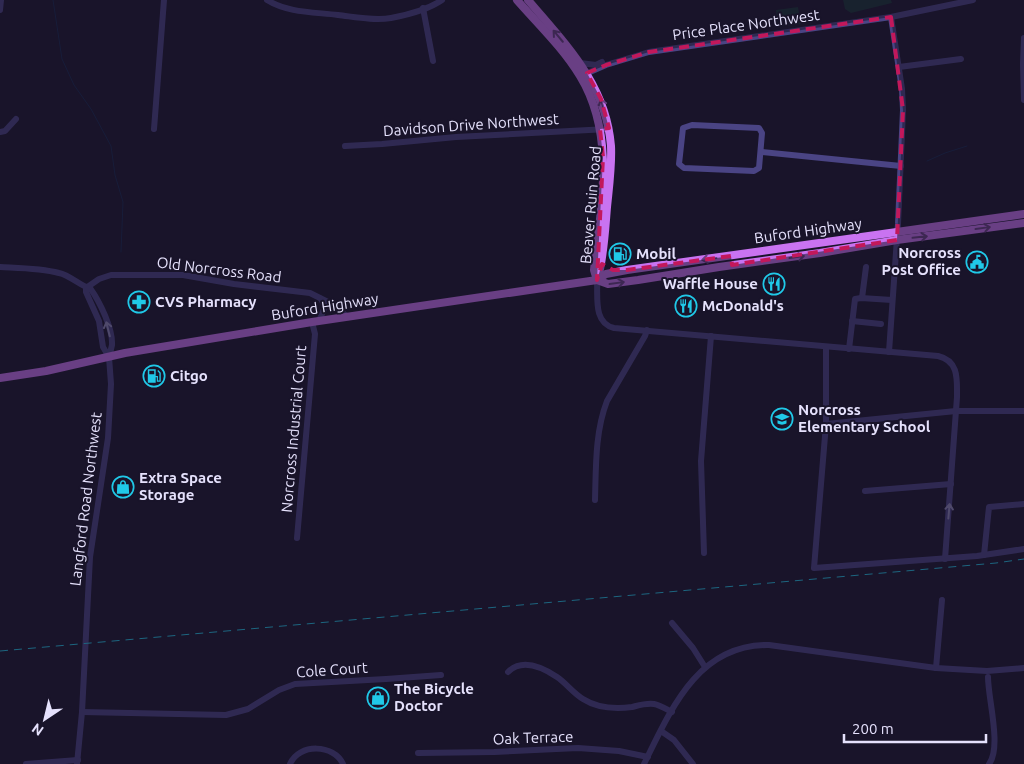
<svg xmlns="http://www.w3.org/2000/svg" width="1024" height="764" viewBox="0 0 1024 764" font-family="Ubuntu,sans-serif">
<rect width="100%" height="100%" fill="#19142a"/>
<!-- green -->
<g fill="#183334">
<polygon points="843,0 891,0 892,3 851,13 845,9"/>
<polygon points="798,7 801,24 778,27 776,10"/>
</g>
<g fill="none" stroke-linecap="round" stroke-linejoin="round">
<!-- stream -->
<g stroke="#15284d" stroke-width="1">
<polyline points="53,0 62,59 74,85 91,109 111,146 115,175 123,202 121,252"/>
<polyline points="927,161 945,153 967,146"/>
</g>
<!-- minor -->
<g stroke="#4a4484" stroke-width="6">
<path d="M267,0C288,13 314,12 338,15C355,17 374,21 391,18C407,15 429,9 442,0"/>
<polyline points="423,8 433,61"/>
<polyline points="0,10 1,0"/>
<polyline points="1024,38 1023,64 1024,100"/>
<polyline points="580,63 596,65 602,62"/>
<polyline points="899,67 961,59"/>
<polyline points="583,75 606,65 649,52 891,17 973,0"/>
<polygon points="692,125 759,128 762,133 759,168 754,171 684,168 679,164 683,128"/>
<polyline points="154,129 164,0"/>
<polyline points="0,132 5,131 16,119"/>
<polyline points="345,146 382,144 456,137 608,129"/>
<polyline points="761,152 901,166"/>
<path d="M0,267C19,268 40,268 59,273C70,275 83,288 90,288C100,302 113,329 112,345C111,349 110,354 109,357"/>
<path d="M597,280C598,297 593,323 614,328L938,356C959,361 957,379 957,397L945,559"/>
<polyline points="86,288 99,279 111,275 183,275 234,284 310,293 328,302 348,317"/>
<polyline points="862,298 866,267"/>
<polyline points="319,321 325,307 321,299"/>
<polyline points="852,321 881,324"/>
<polyline points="826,347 826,424 814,568 977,556 1024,549"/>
<polyline points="849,349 855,299 861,298 892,300"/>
<polyline points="889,352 898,224 903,110 902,89 891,17"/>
<polyline points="826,424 956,411 1024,411"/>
<polyline points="865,491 951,484"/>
<path d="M595,500C596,467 595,432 607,401L645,336L647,330"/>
<polyline points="297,538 315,334 312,322"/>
<polyline points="704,553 701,461 711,336"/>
<polyline points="984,555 989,507 1024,504"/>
<polyline points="672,623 693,648 705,667"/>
<polyline points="936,668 942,600"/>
<path d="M508,672C522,658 542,667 557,677C566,683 573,693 583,699C597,708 616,709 632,707C640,705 646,703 654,704C660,705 666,709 672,712"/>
<path d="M988,677C988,699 1002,747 989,764"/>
<polyline points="82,712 226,715 248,709 279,690 295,684 386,679 441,675"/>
<polyline points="661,731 674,740 693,764"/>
<polyline points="418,753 494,752 578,748 619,751 648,757"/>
<polyline points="26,764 78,760"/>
<polyline points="77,764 82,712 90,557 108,438 111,384 109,357 103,347 99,321 86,292 86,288"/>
<path d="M290,764C299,743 334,744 343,764"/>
<path d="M644,764C671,709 698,644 769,645L936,668L987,671L1024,668"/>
</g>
<!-- major -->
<g stroke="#c973f1" stroke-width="8">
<path d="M517,0C538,24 564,49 580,76C616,135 601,206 594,270L597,280"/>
<path d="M528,0C566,45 606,84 611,146C612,166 609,187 607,207C605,231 604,255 598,278"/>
<polyline points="597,280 608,284 638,280 719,267 820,253 897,240 1024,223"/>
<polyline points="0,378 46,371 125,353 312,322 597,280 606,274 627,270 1024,214"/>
</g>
<!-- rail -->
<polyline stroke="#20c9e8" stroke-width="1" stroke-dasharray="8 6" stroke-linecap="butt" points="0,651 996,563 1024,559"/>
</g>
<!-- one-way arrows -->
<defs><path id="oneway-shaft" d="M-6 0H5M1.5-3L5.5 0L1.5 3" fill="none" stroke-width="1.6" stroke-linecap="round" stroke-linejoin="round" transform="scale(1.25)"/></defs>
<g stroke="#683f84">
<use href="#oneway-shaft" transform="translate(558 36) rotate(-130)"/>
<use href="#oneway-shaft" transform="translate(603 106) rotate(-108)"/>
<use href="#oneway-shaft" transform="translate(983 228) rotate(-8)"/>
<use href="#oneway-shaft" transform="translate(920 237) rotate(-6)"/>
<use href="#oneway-shaft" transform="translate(797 257) rotate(-8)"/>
<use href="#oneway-shaft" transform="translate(709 259) rotate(172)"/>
<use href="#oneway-shaft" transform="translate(617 283) rotate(-8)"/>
</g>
<g stroke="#908bba">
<use href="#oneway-shaft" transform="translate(108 329) rotate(-104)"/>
<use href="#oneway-shaft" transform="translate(949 511) rotate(-85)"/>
</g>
<!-- marked area -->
<path d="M0 0H1024V764H0ZM891,17L903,110L897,240L732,265L731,256L627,270H613L602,264L597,280L603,157L600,129L609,128L601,99L587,73L606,65L649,52Z" fill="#19142a" fill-opacity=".55" fill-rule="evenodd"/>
<path fill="none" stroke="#c2185b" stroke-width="4" stroke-dasharray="10 6" stroke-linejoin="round" d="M891,17L903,110L897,240L732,265L731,256L627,270H613L602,264L597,280L603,157L600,129L609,128L601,99L587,73L606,65L649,52Z"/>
<!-- icons -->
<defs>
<g id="fuel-ring" transform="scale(1.125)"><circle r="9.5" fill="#19142a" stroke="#20c9e8" stroke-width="1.5"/><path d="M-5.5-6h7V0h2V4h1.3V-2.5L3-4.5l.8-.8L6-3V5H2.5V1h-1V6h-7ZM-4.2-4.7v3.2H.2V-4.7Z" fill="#20c9e8"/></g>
<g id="civic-ring" transform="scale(1.125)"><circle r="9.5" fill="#19142a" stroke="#20c9e8" stroke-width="1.5"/><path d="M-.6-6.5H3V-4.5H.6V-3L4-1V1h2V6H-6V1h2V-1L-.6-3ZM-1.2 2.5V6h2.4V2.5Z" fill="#20c9e8"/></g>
<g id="restaurant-ring" transform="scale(1.125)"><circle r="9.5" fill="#19142a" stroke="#20c9e8" stroke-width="1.5"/><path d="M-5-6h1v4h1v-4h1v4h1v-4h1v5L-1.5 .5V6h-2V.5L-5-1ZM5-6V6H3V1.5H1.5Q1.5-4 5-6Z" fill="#20c9e8"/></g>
<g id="pharmacy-ring" transform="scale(1.125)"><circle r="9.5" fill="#19142a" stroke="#20c9e8" stroke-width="1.5"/><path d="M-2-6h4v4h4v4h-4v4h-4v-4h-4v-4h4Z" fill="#20c9e8"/></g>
<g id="school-ring" transform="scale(1.125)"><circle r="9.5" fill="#19142a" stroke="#20c9e8" stroke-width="1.5"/><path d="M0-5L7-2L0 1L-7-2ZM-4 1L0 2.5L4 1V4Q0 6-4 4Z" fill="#20c9e8"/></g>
<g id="shop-ring" transform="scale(1.125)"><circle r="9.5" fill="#19142a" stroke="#20c9e8" stroke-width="1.5"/><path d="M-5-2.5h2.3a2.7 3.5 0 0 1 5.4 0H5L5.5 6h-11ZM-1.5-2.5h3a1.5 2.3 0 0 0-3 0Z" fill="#20c9e8"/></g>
</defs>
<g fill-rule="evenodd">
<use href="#fuel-ring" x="620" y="254"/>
<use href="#civic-ring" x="977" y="262"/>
<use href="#restaurant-ring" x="774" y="284"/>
<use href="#pharmacy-ring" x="139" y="302"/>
<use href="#restaurant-ring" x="686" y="306"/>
<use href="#fuel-ring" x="154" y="376"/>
<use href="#school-ring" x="782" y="419"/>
<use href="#shop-ring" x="123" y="487"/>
<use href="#shop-ring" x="378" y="698"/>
</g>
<g text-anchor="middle" stroke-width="4" stroke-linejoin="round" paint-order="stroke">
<!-- street labels -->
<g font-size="15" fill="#e5e1fc" stroke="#19142a">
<text transform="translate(746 25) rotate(-8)" y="5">Price Place Northwest</text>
<text transform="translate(471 125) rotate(-4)" y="5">Davidson Drive Northwest</text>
<text transform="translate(591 205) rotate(-85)" y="5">Beaver Ruin Road</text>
<text transform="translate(808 231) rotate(-8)" y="5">Buford Highway</text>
<text transform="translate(219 270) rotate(7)" y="5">Old Norcross Road</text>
<text transform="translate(325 307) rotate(-9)" y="5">Buford Highway</text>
<text transform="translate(294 429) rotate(-85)" y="5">Norcross Industrial Court</text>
<text transform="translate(86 499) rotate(-83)" y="5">Langford Road Northwest</text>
<text transform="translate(332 670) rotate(-4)" y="5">Cole Court</text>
<text transform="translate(533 738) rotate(-2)" y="5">Oak Terrace</text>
</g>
<!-- poi labels -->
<g font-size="15" font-weight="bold" fill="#e5e1fc" stroke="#19142a" text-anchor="start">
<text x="961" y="258" text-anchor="end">Norcross<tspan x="961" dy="17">Post Office</tspan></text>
<text x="636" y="259">Mobil</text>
<text x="758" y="289" text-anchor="end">Waffle House</text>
<text x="155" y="307">CVS Pharmacy</text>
<text x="702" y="311">McDonald's</text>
<text x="170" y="381">Citgo</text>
<text x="798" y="415">Norcross<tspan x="798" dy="17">Elementary School</tspan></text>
<text x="139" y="483">Extra Space<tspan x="139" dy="17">Storage</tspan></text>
<text x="394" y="694">The Bicycle<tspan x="394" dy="17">Doctor</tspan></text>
</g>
</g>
<!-- north arrow -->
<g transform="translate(45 719) rotate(215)" stroke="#19142a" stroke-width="4" paint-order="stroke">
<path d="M0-4L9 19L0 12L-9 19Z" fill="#e5e1fc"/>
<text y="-8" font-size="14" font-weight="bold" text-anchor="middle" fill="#e5e1fc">N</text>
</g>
<!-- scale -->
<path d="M844 734v8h142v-8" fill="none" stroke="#e5e1fc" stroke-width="2.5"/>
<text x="852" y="734" font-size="15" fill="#e5e1fc" stroke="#19142a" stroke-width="4" paint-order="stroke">200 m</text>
</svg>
